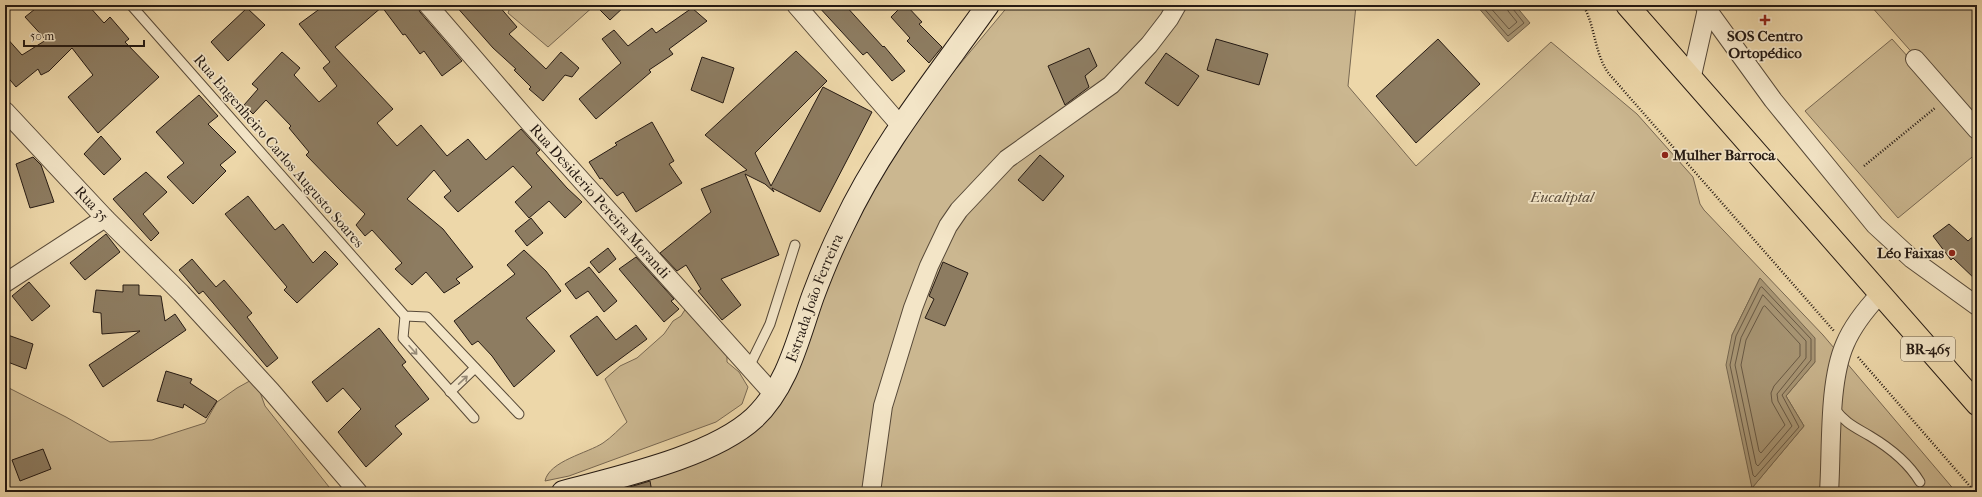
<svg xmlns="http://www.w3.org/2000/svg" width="1982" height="497" viewBox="0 0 1982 497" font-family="'IM FELL French Canon',serif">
<rect width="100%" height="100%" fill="#edd7a9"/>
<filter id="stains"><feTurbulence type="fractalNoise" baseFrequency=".005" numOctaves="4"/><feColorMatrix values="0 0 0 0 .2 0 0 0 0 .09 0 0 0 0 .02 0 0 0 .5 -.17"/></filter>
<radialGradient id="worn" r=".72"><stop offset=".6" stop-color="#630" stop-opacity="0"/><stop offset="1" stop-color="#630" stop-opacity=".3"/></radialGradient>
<!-- green -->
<g fill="#cbb790" stroke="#786852" fill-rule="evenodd">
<polygon points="511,5 595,5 548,47 508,13"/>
<path d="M1009,5H1356L1348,86L1416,166L1551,42L1637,114L1693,177L1700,204L1704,210L1823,335L1956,492H605L754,432L815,310L853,222L931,99ZM1760,278L1815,362L1786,396L1804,426L1752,488L1732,335Z"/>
<polygon points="1870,5 1977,5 1977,126"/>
<polygon points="1892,39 1977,134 1977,153 1898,218 1805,111"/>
<path d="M686,308L727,353V362L739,372L748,387L742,404L716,422L569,476L545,481C549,461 588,453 603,443C612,437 619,429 627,422L605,379L620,366L637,358L664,334L673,321L681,316Z"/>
<polygon points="255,378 265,406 333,492 5,492 5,386 66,417 110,442 152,440 205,423 217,402 237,388"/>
</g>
<!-- water -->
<g fill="#a99776" stroke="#74654e">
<polygon points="1476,5 1515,5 1530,23 1508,42"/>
<polygon points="1760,278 1815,338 1815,362 1786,396 1804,426 1752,488 1726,365 1732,335"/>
</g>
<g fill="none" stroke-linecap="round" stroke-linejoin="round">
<!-- shore -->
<g stroke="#675844" stroke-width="1">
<polyline points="1481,5 1508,36 1524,23 1513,9 1512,5"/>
<polyline points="1488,5 1509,29 1517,22 1508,11 1507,5"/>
<polygon points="1762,287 1811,339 1811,360 1782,395 1799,427 1755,477 1753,475 1730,365 1736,336 1760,288"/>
<polygon points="1763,295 1806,341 1806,358 1777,394 1778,401 1792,426 1758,466 1756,464 1735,365 1741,338"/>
<polygon points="1765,306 1800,344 1800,356 1774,386 1771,393 1772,402 1785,425 1761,453 1759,451 1741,365 1746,340 1763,307"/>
</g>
</g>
<!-- building -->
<g fill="#8d7c61" stroke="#251a13">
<polygon points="40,5 88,5 104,23 110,17 129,39 125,42 159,77 98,133 68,97 93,75 72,48 49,71 41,75 38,69 16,87 5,74 5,36 22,55 46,40 25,17"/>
<polygon points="325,5 417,5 420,12 462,61 442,76 424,51 420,54 405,34 403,35 382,7 335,47 393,109 377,123 397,146 421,125 447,156 468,139 486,160 521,129 540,150 536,153 567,188 582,202 565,218 549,201 529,218 515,202 532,187 513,166 458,212 444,197 451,191 434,170 407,199 443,229 473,267 456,279 460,283 444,293 426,272 412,285 395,269 402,263 372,230 365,236 356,225 365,214 341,191 306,155 309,152 289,128 291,126 266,100 253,114 244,105 258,89 252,84 282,52 300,68 294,75 319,102 337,86 323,68 330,62 299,24"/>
<polygon points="455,5 498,5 517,27 509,34 546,69 561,52 579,68 572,77 565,75 543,101 529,89 531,87 514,70 516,69 493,48"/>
<polygon points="595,5 626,5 610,20"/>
<polygon points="817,5 845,5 883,47 884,46 905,71 892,81 867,52 863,55"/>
<polygon points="903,5 906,5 922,22 919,24 942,47 929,63 907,41 910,38 891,17"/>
<polygon points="247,8 265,25 228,61 211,42"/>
<polygon points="692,8 707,21 669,49 673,54 649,70 651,72 596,119 579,99 621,63 602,39 614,30 628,46 652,28 656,33"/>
<polygon points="1216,39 1268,54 1259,85 1207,70"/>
<polygon points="1438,39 1480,84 1416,143 1376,96"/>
<polygon points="1089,48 1097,66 1085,76 1089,87 1065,105 1048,66"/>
<polygon points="796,51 827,81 755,153 771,186 823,87 872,112 820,212 772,188 774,192 765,184 745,174 779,255 721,279 741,305 722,320 698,291 701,289 686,265 677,271 660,253 711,212 701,189 747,170 705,135"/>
<polygon points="1166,53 1199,76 1178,106 1145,83"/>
<polygon points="702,57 734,68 723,103 691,90"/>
<polygon points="199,95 218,116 208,124 236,152 220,165 226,171 193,204 167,177 184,163 156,132"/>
<polygon points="652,122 674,161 669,164 682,183 636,212 623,192 617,196 602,178 600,179 589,162 617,145 615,143"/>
<polygon points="101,136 121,159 104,175 84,154"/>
<polygon points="1040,155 1064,176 1043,201 1018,180"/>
<polygon points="33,157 41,165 54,202 30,208 16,164"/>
<polygon points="146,172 167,192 143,214 159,233 151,241 113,199"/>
<polygon points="248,196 275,230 283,224 313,263 325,251 338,264 297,303 284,290 287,287 225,214"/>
<polygon points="531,218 543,233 527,246 515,231"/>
<polygon points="1949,224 1968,241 1977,233 1977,281 1953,258 1951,260 1933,236"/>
<polygon points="106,234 120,252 85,280 70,263"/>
<polygon points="608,248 616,259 599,273 590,262"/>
<polygon points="524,250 546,271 561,291 526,318 555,351 514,387 492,356 478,341 472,345 454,321 515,274 507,265"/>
<polygon points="636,257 674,299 671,301 679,309 664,322 619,269"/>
<polygon points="192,259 216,287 224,280 252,313 247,317 278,358 267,367 203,291 199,294 179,270"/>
<polygon points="943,262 968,273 945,326 925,318 934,299 929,296"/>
<polygon points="589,267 617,301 604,312 588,291 576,299 565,284"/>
<polygon points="29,282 50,306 32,321 12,296"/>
<polygon points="123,285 139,285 139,295 161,296 165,321 175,314 186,330 103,387 89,365 140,331 102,334 101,313 93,312 96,290 123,292"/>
<polygon points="597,316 616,340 636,325 647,339 597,376 570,336"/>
<polygon points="379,328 406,362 402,365 429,399 395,426 402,434 366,467 338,432 361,409 343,388 327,402 312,382"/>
<polygon points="5,334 33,344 26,369 5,361"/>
<polygon points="166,371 192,379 190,383 217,401 206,418 184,404 183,408 157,401"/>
<polygon points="43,449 51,469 20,481 12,460"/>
<polygon points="650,481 652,492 612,492 640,484"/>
</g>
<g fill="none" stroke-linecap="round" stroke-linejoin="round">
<!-- lane casing -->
<g stroke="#574938" stroke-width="11">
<g id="lane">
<polyline points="131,5 405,316 427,317 519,414"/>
<polyline points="405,316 403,338 474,418"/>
<polyline points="749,367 770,324 795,245"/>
<polyline points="450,392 475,368"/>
<path d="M1834,408C1846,424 1855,427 1870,436C1890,448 1908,462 1920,482"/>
</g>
</g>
<!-- street casing -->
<g stroke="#574938" stroke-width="20">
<g id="street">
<path id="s1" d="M428,5L529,122L774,395"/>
<polyline points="796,5 900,125"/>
<polyline points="1704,5 1773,100 1875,225 1912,259 1977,306"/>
<polyline points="1915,59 1977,130"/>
<polyline points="1691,80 1707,9"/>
<path id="s2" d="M5,111L105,218L181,293L271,391L358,492"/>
<polyline points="5,283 105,218"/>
<polyline points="871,492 883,406 913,308 929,266 948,226 959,210 1007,159 1111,85 1149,45 1169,19 1177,5"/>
<path d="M1829,492C1832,449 1828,383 1845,344C1853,325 1866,309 1880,294"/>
</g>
</g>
<!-- secondary casing -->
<g stroke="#251a13" stroke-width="24">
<g id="secondary">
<path id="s3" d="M563,492C618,477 712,457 754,418C788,386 798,338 813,296C822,272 832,248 843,226C881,145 937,77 988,5"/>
</g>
</g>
<!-- highway casing -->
<g stroke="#251a13" stroke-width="24">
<polyline id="highway" points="1627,5 1977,404"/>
</g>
<!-- path -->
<g stroke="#251a13" stroke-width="2.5" stroke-dasharray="1 2" stroke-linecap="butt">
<path d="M1583,5C1596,27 1594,55 1610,75L1834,331"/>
<polyline points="1864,166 1935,108"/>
<polyline points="1858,357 1975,492"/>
</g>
<!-- lane -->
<use href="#lane" stroke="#f3e5c7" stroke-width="9"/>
<!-- street -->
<use href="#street" stroke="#f3e5c7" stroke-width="18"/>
<!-- secondary -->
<use href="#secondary" stroke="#f3e5c7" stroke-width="22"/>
<!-- highway -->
<use href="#highway" stroke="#edd7a9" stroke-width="22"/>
</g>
<!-- one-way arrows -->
<defs><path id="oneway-shaft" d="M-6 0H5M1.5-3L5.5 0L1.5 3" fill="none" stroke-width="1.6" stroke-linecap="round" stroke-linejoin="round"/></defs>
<g stroke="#968a76">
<use href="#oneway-shaft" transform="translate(413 350) rotate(48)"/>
<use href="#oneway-shaft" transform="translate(463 380) rotate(-43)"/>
</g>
<!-- markers -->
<g fill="#8f2418" stroke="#f3e5c7" stroke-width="1.5">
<path d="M1763 14h4v4h4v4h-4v4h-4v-4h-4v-4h4z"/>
<circle cx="1665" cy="155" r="4"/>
<circle cx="1952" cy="253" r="4"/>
</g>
<g text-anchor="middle" stroke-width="3.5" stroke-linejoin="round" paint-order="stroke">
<!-- shield labels -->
<rect fill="#f3e5c7" stroke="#635749" stroke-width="1" x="1901" y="337" width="54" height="24" rx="3"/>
<g font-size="14" font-weight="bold" fill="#251a13">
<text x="1928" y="354">BR-465</text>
</g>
<!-- poi labels -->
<g font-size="15" font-weight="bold" fill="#251a13" stroke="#f3e5c7">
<text x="1765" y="41">SOS Centro<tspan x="1765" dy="17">Ortopédico</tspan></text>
<text x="1673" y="160" text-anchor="start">Mulher Barroca</text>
<text x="1944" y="258" text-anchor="end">Léo Faixas</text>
</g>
<!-- street labels -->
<g font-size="15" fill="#251a13" stroke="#f3e5c7">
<text transform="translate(279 151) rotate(49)" y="5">Rua Engenheiro Carlos Augusto Soares</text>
<text dy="5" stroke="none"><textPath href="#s1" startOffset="261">Rua Desiderio Pereira Morandi</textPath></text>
<text dy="5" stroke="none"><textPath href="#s2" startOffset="127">Rua 35</textPath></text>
<text dy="5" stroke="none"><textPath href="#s3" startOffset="342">Estrada João Ferreira</textPath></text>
</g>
<!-- park labels -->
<g font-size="15" font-style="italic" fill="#574938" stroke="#f3e5c7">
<text x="1562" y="202">Eucaliptal</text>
</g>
</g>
<!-- margin -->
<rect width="1982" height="497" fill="none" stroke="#edd7a9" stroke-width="20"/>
<rect x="6" y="6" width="1970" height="485" fill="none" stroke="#251a13" stroke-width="2"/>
<rect x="10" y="10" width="1962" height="477" fill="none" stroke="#251a13"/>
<!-- scale -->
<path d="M24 40v6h120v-6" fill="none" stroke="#251a13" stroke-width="2"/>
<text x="30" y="40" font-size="12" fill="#251a13" stroke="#f3e5c7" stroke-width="3" paint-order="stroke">50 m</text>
<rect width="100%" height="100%" filter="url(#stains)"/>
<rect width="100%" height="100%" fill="url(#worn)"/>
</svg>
